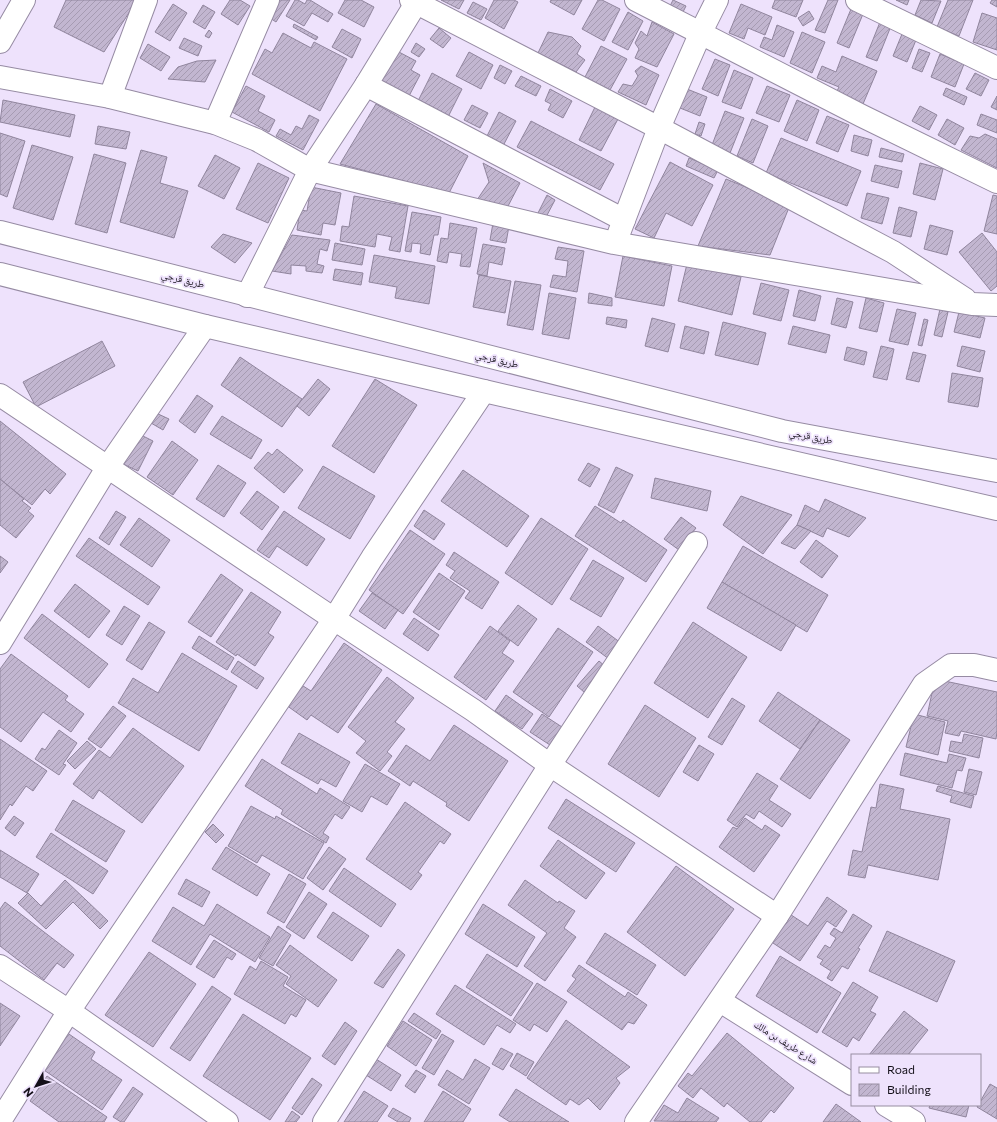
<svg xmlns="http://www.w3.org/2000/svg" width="997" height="1122" viewBox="0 0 997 1122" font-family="Commissioner,'Noto Naskh Arabic',sans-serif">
<defs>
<pattern id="building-hatch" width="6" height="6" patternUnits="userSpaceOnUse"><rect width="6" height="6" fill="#c2b6d0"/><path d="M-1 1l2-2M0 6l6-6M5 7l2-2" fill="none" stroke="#a69bb2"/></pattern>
</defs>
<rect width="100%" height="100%" fill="#eee2fc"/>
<!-- building -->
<g fill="url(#building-hatch)" stroke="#90859d">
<polygon points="66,0 137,0 104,52 54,27"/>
<polygon points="230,0 240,0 250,6 238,25 221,14"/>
<polygon points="277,0 290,0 276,22 267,16"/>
<polygon points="295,0 298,0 305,4 307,0 310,0 333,14 328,22 312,13 304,26 286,16"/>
<polygon points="345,0 361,0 374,7 364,27 338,13"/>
<polygon points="441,0 464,0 459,9"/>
<polygon points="494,0 514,0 518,2 504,29 485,18"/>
<polygon points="551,0 582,0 574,15 550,2"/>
<polygon points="598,0 602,0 620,9 604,41 582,29"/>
<polygon points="673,0 686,6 682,14 669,8"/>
<polygon points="775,0 803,0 796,17 772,8"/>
<polygon points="828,0 838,0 825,33 815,30"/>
<polygon points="896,0 909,0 907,5"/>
<polygon points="921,0 941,1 932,23 915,15"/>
<polygon points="948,0 973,0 959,36 937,27"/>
<polygon points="992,0 997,0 997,7 990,3"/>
<polygon points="473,2 487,9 481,20 467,13"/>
<polygon points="173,4 187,13 170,41 155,32"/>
<polygon points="741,4 772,17 765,35 748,28 744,39 729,33"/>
<polygon points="203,5 215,12 205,29 193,22"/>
<polygon points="851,9 863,14 849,48 837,43"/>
<polygon points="809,11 814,19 803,26 798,18"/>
<polygon points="628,12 643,21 628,50 612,42"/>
<polygon points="982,13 997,18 997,50 973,42"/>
<polygon points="652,22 674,34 657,67 635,58 639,49 635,43 641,31 647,36"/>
<polygon points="880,22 891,26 877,61 866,57"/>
<polygon points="294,24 318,37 316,40 293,27"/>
<polygon points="777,25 794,32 784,57 760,47 764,37 772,40"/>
<polygon points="439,28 451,38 443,48 430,39"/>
<polygon points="342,29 361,39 352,58 332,47"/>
<polygon points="209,30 212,33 209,38 205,36"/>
<polygon points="548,32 572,37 581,46 577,54 585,60 576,72 538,53"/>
<polygon points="802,32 825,42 812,73 790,63"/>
<polygon points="283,33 311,48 314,42 347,59 320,111 252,74 265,49 272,53"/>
<polygon points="902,34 916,40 907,62 893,56"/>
<polygon points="184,38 202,46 198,56 179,48"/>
<polygon points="416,43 425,49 419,57 411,52"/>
<polygon points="148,44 170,57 161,71 140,58"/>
<polygon points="601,46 627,59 610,90 585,77"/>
<polygon points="919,49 930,53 922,72 912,68"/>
<polygon points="397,51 416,61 411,70 420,75 409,96 381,81"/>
<polygon points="469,52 493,65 481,89 456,76"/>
<polygon points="940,54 964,64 955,87 931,77"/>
<polygon points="842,56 877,71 863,104 836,93 839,87 817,78 822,66 836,72"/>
<polygon points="715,59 730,65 718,96 702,89"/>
<polygon points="216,60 205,82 168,79 178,67 197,61"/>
<polygon points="500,65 512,71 505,84 494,78"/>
<polygon points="641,66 659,75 646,105 618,92 623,84 632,86 638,76 635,71"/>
<polygon points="734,70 753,78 741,109 722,102"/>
<polygon points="432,73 462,89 448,117 418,101"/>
<polygon points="975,73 989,80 981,96 966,89"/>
<polygon points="521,76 541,86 536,96 515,86"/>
<polygon points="246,86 265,96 258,111 275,120 269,132 232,112"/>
<polygon points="767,86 790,95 779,122 756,113"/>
<polygon points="682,87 707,97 700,116 675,106"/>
<polygon points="946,88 967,97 964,105 943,95"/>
<polygon points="550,89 572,101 563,118 548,110 551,104 545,101"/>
<polygon points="997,96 997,110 991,107"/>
<polygon points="3,100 75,115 70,137 0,122"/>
<polygon points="797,100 819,110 807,141 784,131"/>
<polygon points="376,104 468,156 449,193 340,164"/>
<polygon points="472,105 488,113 480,128 464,120"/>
<polygon points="920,106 937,115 929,130 912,121"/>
<polygon points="595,107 618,119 601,151 579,140"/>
<polygon points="725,111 744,118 730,153 712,145"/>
<polygon points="499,112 516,121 503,146 486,138"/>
<polygon points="981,114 997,120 997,133 977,125"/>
<polygon points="309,115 319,120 303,150 276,136 280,129 291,135 296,126 302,129"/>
<polygon points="827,116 849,125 838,152 816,143"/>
<polygon points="752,119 768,126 753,163 737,156"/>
<polygon points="947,119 964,128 955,145 938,135"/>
<polygon points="531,121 614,164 600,190 517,147"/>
<polygon points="699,122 705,124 701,136 695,134"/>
<polygon points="98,126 130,132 126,149 95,144"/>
<polygon points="0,133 25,141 7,197 0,194"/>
<polygon points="985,134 997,139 997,168 961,150 970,136 979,138"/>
<polygon points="854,135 872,140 868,156 851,151"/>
<polygon points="781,138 861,171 847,206 766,173"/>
<polygon points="32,145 73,157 53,220 13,208"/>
<polygon points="881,148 904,154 902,162 879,157"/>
<polygon points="141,150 167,157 160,183 188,191 174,238 120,222"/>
<polygon points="94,154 126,163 107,233 75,224"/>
<polygon points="215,155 240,168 224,199 198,186"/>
<polygon points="689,158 718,170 714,178 686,166"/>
<polygon points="670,162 713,185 692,226 666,213 654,238 635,229"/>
<polygon points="258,163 289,178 268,223 236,209"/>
<polygon points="483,163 520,183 506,210 477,200 489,182"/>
<polygon points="920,163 943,169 935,200 913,194"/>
<polygon points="875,165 902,171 898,188 871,181"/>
<polygon points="726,179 790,205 770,255 698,246"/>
<polygon points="311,187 341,193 335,225 323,223 321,235 297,230 300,210 307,211"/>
<polygon points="867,193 889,198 882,224 861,218"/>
<polygon points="547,195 555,200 545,219 537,215"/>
<polygon points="993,195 997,196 997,234 984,231"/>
<polygon points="354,196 408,206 400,252 389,250 392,237 377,234 375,247 340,241 342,226 349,227"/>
<polygon points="899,207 917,212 911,237 893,233"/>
<polygon points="412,212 441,217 438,235 434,235 430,255 420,253 421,244 412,243 411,252 405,251"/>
<polygon points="450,223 477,228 470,267 460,266 462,254 449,252 447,263 437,261 441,238 448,239"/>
<polygon points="493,223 509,226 506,243 490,240"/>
<polygon points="930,225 953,231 947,255 924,249"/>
<polygon points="982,233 997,252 997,286 991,291 959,252"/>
<polygon points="223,234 252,243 235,263 211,247"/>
<polygon points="292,235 330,240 327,251 320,249 317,264 324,266 322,273 306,271 306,266 291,265 291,274 272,271"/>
<polygon points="335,243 365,249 362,265 332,260"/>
<polygon points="483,244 505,248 502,265 489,262 487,276 477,274"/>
<polygon points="558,247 584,251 577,292 550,287 553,275 566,277 568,261 555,259"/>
<polygon points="374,255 435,266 429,304 395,298 397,287 369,282"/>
<polygon points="623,256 672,266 664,306 615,297"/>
<polygon points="687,264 741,277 732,315 678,301"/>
<polygon points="335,269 363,273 361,285 333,280"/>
<polygon points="479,275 511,281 505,313 473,307"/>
<polygon points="515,281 541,285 533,330 507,325"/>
<polygon points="761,283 789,290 781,321 753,314"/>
<polygon points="799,290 821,296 815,321 793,316"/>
<polygon points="549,293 576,298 569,339 542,334"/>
<polygon points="589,293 612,298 612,306 588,303"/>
<polygon points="837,298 853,302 846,328 831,324"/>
<polygon points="866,298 884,303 877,332 859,328"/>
<polygon points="897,309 916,313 908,345 889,341"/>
<polygon points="940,309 948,312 942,337 934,335"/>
<polygon points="959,312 985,318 980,338 954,332"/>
<polygon points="607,317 627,320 626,328 606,324"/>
<polygon points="652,318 675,324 668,352 645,346"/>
<polygon points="924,319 928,320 922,346 918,345"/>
<polygon points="723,322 766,333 758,365 715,355"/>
<polygon points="685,326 709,332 704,354 680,348"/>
<polygon points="793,326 830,335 826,353 788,344"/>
<polygon points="102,341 115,366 36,407 23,382"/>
<polygon points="881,346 894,349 887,380 873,377"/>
<polygon points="962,346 985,351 980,372 957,366"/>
<polygon points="847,347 867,352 864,365 844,360"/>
<polygon points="913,352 926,355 919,382 906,379"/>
<polygon points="240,357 302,399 282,427 221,385"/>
<polygon points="952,373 983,378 978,407 948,402"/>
<polygon points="318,379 330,389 309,416 297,406"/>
<polygon points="375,379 417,405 374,473 332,446"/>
<polygon points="197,395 213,406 195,433 179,421"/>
<polygon points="156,413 169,419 163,430 151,423"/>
<polygon points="222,416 262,440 251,459 210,434"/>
<polygon points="0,421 66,474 50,494 45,489 32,505 0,479"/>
<polygon points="139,434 153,441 138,471 123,464"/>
<polygon points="172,441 198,460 173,495 147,477"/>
<polygon points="277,449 303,470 284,493 254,468 268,452 272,455"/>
<polygon points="588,463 600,469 590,487 578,480"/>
<polygon points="218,465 246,483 224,517 196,499"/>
<polygon points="323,466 375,496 350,539 298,508"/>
<polygon points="616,467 633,475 614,513 598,505"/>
<polygon points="463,470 529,516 507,547 441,501"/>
<polygon points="655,478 711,491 707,511 651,498"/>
<polygon points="0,479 24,499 22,501 31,508 28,511 34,516 16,538 0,525"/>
<polygon points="257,491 279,507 262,530 240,513"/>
<polygon points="741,496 792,515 763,554 723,525"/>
<polygon points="825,499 866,518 849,537 827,528 823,537 797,525 805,505 819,512"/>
<polygon points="595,506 621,523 623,520 667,550 646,582 575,536"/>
<polygon points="424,510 445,524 434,540 414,526"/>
<polygon points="116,511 126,517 109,545 99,538"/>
<polygon points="284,511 325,539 307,566 277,546 269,558 257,550"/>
<polygon points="681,517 696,528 679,550 664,539"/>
<polygon points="139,518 170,540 152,567 120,545"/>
<polygon points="541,518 588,549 552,605 505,573"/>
<polygon points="797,525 811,531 795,549 781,543"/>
<polygon points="410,530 445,554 403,614 369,590"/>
<polygon points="89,538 160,587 148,605 76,556"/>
<polygon points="816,540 838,556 822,578 800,562"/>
<polygon points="743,546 828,595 807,632 722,582"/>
<polygon points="454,552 499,582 482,609 465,598 470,591 450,578 455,571 446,565"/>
<polygon points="0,556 8,562 0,573"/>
<polygon points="593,560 624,578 601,617 570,599"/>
<polygon points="439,573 465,591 439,630 413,612"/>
<polygon points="221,574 243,590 211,637 188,622"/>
<polygon points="722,582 796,625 781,651 707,608"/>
<polygon points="75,584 110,611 89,638 54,611"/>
<polygon points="251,592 281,612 268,633 274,637 255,666 237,654 236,656 216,642"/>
<polygon points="372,593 398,610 385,629 359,611"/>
<polygon points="518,605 537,619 518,646 498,631"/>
<polygon points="124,606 140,616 122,645 106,635"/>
<polygon points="42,614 108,664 89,688 24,638"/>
<polygon points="414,618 439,635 428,651 403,634"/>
<polygon points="149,622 165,632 142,670 126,660"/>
<polygon points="693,622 747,657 708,718 654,683"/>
<polygon points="490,626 510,641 502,653 514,661 486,700 454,677"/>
<polygon points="598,626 621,643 609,659 586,642"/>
<polygon points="558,628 593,652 549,717 513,692"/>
<polygon points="199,636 234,658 227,670 192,648"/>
<polygon points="344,643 382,670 338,733 311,715 307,720 286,705 300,684 311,691"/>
<polygon points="182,653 237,686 199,751 118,703 133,678 158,693"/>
<polygon points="11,654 68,696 65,700 84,714 71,732 43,712 21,742 0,727 0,669"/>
<polygon points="238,661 264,678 257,689 231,672"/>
<polygon points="599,661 606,667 584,692 577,686"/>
<polygon points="387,677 414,698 395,722 405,729 387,752 392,756 380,771 356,753 366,741 348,727"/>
<polygon points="935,679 997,692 997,732 996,739 961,731 959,736 945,733 948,721 927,716"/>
<polygon points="778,692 820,720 800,749 759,721"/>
<polygon points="506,695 533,714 522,729 495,711"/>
<polygon points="732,698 745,706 722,745 708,737"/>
<polygon points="645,705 696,738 659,797 608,764"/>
<polygon points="113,706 126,716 101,748 88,739"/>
<polygon points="542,714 562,727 550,745 530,732"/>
<polygon points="914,714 945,722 938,755 906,747"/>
<polygon points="820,720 850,740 810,799 780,779"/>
<polygon points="454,725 508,761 469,821 446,806 447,803 413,781 410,786 388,771 406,745 430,761"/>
<polygon points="133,728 184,766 142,823 99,790 93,799 73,784 99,750 110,758"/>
<polygon points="59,730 77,743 63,764 66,765 59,775 35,759 42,748 45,750"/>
<polygon points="299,733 350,762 336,787 321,779 318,784 281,763"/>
<polygon points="964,734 983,738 979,758 949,751 951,741 962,743"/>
<polygon points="0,739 47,771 33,791 26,786 12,806 10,804 0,820"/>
<polygon points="87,741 96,749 75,769 67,761"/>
<polygon points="699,745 714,754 698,781 683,772"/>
<polygon points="905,753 947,763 949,754 966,758 962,771 957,770 952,788 900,775"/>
<polygon points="262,759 317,794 320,788 350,807 342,819 335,814 323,833 329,837 326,843 281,814 283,810 245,786"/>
<polygon points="365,764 400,784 387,805 371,796 362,812 343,801"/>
<polygon points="969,769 982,772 976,795 964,792"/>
<polygon points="757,773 778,786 769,800 791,814 782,827 759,811 754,819 746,814 737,827 727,820"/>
<polygon points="880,784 904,789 900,809 950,819 938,880 868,865 865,878 848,875 853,850 862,852 871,807 876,808"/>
<polygon points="938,786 974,796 971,808 950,802 952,796 936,791"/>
<polygon points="566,799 635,843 616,872 548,828"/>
<polygon points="73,800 125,831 106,862 55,830"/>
<polygon points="405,802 451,834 444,844 440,841 418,872 422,875 411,890 366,859"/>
<polygon points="251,806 275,819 276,816 324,843 303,879 262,855 257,863 228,846"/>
<polygon points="14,816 24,823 15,836 5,828"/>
<polygon points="745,818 762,830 765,825 780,835 754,872 719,847 733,827 737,829"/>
<polygon points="213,824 224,835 216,843 205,832"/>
<polygon points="51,833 108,871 93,894 36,857"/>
<polygon points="558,840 605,873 586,899 540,866"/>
<polygon points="226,847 270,874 257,896 212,869"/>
<polygon points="329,847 346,859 323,890 307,878"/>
<polygon points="0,850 39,874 27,893 0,877"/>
<polygon points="676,866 734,909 685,976 627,932"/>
<polygon points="344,868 396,904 381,927 329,891"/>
<polygon points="289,874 306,884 284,923 267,913"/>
<polygon points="186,879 210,892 202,907 178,894"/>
<polygon points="65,880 108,921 100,929 73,902 46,929 18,903 28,893 41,906"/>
<polygon points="525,880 558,903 559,901 575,911 564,928 576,937 545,981 524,966 547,933 508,905"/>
<polygon points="309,892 327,904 304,939 286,927"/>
<polygon points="827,897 847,911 836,927 827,921 800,961 764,937 782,909 808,926"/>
<polygon points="5,902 74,955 64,968 57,963 44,980 0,946 0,909"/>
<polygon points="217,904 270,937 255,962 210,934 191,965 152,941 173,907 204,926"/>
<polygon points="483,904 535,937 517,967 465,934"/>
<polygon points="333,912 369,936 352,961 317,937"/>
<polygon points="853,914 872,926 858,948 860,949 848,969 842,966 832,981 827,978 831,971 820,964 823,960 817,957 825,945 830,948 836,938 830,934 834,928 842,933"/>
<polygon points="278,926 291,935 273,966 259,958"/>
<polygon points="887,931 955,961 937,1002 869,971"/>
<polygon points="605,933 656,965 637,995 586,963"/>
<polygon points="214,940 236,954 232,960 227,957 214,978 196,967"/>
<polygon points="290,945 337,980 318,1007 286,984 291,976 276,965"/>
<polygon points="398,949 405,955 383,988 374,983"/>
<polygon points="149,952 196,984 153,1047 105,1015"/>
<polygon points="487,954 533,983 511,1016 466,987"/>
<polygon points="780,956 841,993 817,1033 756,996"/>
<polygon points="261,961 288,977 283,986 306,1000 296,1017 291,1014 285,1024 234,994 250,966 256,970"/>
<polygon points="579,965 625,997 628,992 647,1005 634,1024 628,1022 622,1030 567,991 576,979 572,976"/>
<polygon points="853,982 878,997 870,1011 876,1014 859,1041 853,1037 847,1047 822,1032"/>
<polygon points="537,983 567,1002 547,1032 534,1024 530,1031 513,1020"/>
<polygon points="455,985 516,1024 510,1033 497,1025 484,1045 436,1014"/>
<polygon points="212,986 231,999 190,1061 170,1048"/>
<polygon points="0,1003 20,1016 0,1046"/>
<polygon points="904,1011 928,1030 908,1055 869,1055"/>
<polygon points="414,1013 441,1031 436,1039 408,1021"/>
<polygon points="243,1014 311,1058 270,1120 203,1076"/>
<polygon points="566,1020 630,1067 616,1078 620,1083 600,1110 588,1098 579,1105 570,1099 566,1105 527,1078"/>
<polygon points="403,1021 432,1040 416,1066 387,1046"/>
<polygon points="345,1022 357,1031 335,1065 322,1056"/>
<polygon points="66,1032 95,1052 91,1059 122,1080 102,1110 41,1068"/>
<polygon points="727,1033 794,1088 774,1113 771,1110 761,1122 750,1122 727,1103 724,1107 701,1088 693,1098 678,1086 688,1073 692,1076"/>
<polygon points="442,1034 454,1041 434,1075 422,1068"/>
<polygon points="501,1048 513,1054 503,1070 492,1064"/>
<polygon points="517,1053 534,1062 526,1076 510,1066"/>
<polygon points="376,1059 401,1075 391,1091 366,1075"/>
<polygon points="475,1059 490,1068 469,1104 438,1085 447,1070 463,1080"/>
<polygon points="416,1070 426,1076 415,1093 405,1086"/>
<polygon points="47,1076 107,1117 104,1122 59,1122 30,1101"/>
<polygon points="312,1078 322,1085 302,1115 292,1108"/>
<polygon points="990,1084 997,1088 997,1119 977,1107 978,1105 980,1105 980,1102"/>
<polygon points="133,1087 143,1094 124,1122 121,1122 113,1117"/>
<polygon points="516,1089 569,1122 510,1122 499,1115"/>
<polygon points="364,1091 388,1106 377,1122 344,1122"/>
<polygon points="443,1091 471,1109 463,1122 424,1122"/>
<polygon points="687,1098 719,1118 716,1122 654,1121 664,1105 678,1113"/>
<polygon points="836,1104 861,1122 823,1122"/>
<polygon points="930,1105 969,1105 966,1117 929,1108"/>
<polygon points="393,1108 411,1118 409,1122 398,1122 388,1116"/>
<polygon points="292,1111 300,1117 296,1122 285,1122"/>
</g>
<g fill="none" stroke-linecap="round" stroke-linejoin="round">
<!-- minor casing -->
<g stroke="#968ba3" stroke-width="24">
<g id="minor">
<polyline points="411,0 659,128 893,252 965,299"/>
<polyline points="636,0 862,116 997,182"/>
<polyline points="857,0 997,68"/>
<polyline points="0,42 24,0"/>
<polyline points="0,77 110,97 215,123 257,140 310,170 614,243 972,304 997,305"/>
<polyline points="366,85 624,220"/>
<polyline points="110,97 146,0"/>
<polyline points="215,123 268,0"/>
<polyline points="619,233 659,128 701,32 717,0"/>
<polyline points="247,296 310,170 366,85 418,0"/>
<polyline points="0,395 334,619 473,710 550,765 777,916 924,684 951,665 974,665 997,670"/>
<polyline points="0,643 107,468 205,326"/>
<polyline points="0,966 69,1011 227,1122"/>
<polyline points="720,1001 852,1084"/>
<polyline points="886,1105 914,1122"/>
<polyline points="0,1121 69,1011 334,619 372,558 484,391"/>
<polyline points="324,1122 550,765 696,543"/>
<polyline points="636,1122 777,916"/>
</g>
</g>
<!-- highway casing -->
<g stroke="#968ba3" stroke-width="24">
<g id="highway">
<polyline points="0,232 782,431 997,471"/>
<polyline points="0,274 205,326 484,391 997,509"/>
</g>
</g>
<!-- minor -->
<use href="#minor" stroke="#fff" stroke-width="22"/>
<!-- highway -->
<use href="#highway" stroke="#fff" stroke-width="22"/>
</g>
<g text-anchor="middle" stroke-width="3.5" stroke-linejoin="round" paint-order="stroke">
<!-- street labels -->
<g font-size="10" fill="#141019" stroke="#eee2fc">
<text transform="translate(183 279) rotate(14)" y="4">طريق قرجي</text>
<text transform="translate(497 359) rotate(14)" y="4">طريق قرجي</text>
<text transform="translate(811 436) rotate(11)" y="4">طريق قرجي</text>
<text transform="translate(786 1042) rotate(32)" y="4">شارع طريف بن مالك</text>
</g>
</g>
<!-- legend -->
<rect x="851" y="1054" width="130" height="52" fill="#eee2fc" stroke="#978ea1"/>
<rect x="859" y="1067" width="20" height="6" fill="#ffffff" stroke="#978ea1"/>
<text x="887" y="1074" font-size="12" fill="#141019">Road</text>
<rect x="859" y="1084" width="20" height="12" fill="url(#building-hatch)" stroke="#978ea1"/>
<text x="887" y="1094" font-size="12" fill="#141019">Building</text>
<!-- north arrow -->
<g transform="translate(36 1086) rotate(231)" stroke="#eee2fc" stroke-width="3" paint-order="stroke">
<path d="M0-3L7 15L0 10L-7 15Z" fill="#141019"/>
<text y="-6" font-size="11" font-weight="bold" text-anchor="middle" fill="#141019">N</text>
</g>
</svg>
